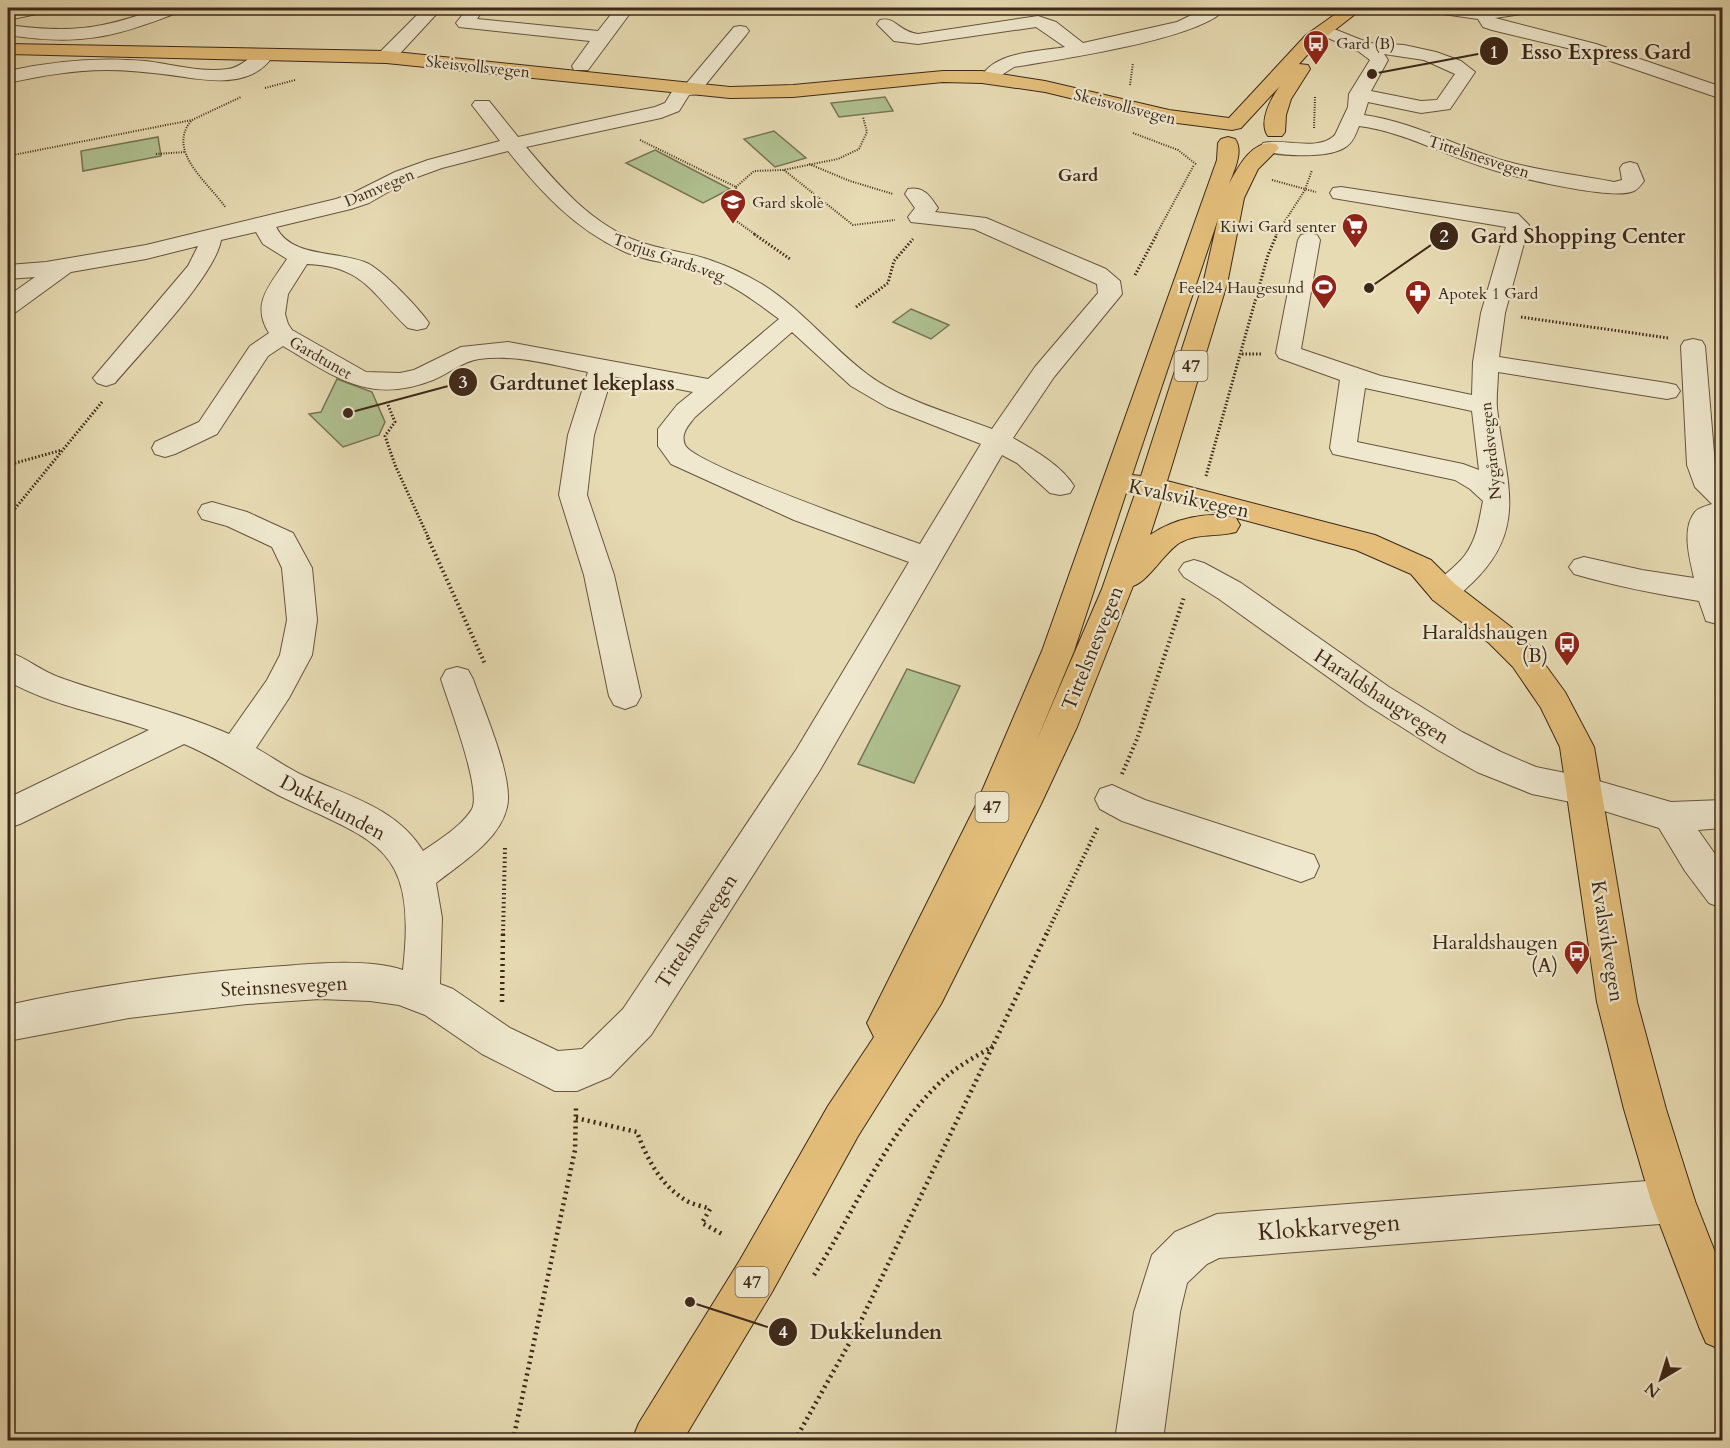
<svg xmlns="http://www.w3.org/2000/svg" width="1730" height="1448" viewBox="0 0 1730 1448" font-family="Cardo,serif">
<rect width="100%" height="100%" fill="#e7dbb3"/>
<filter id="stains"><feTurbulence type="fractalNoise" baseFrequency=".00333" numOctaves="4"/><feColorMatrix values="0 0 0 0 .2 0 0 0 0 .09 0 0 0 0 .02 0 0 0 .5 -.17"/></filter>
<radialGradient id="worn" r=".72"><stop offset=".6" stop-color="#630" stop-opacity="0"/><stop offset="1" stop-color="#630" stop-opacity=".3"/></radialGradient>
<!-- green -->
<g fill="#b0c191" stroke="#767454" stroke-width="1.5">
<polygon points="885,97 893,111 839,117 831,103"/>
<polygon points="774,131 806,158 775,167 744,139"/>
<polygon points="158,137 161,156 83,171 81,151"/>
<polygon points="655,150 730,189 703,203 626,163"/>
<polygon points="911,309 949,325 931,339 893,322"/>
<polygon points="337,379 372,392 385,422 379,435 343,447 309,414 321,412"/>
<polygon points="907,669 960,686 914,783 858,764"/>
</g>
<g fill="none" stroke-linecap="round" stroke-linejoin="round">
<!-- minor casing -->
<g stroke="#68553f" stroke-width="2">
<g id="minor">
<polygon points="18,8 49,8 46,12 8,20 8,10"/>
<path d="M159,8H182L179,12C113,38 79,46 8,35V25C69,33 101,30 159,8Z"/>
<polygon points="424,8 442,8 393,61 379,61 377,57 379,53"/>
<polygon points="468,8 484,8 477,19 598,31 616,8 634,8 588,70 574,70 572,66 590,41 459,27 456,23"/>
<path d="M1206,8H1226C1204,39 1055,60 1014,67L1000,76L997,81H983L981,77C996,51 1038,52 1065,47L1036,27L918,44L894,41L877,24L880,20C895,16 899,32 918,34L1038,16L1056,22L1083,43L1177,22Z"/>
<polygon points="1427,8 1484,10 1536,8 1534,12 1495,18 1596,44 1722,87 1722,99 1584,52 1492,30 1483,27 1478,19 1436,13 1430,12"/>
<path d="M740,26L746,27L749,31L746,35L698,94L689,95L679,111L661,118L526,147C557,184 593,226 640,242C664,251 691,252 715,262C730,267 746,275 760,283C801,308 830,346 867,374C903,401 951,413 992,429L1035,367L1098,293L1097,284L974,229L911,222L908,217L915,208L905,194L908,189C924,186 930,196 938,208L935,212L986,218L1106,269L1120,281L1122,294L1054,377L1013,438C1034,450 1061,465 1074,486L1070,493L1060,495L1050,493L1017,463L1002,455L820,770L651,1035L610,1077L577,1091H555L482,1054L425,1015L399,1005L370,1001L320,999L247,1004L129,1018L8,1041V1005C99,985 191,972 284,966C320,963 369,959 403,970C417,845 378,843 280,796C247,779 218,758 184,744L20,824L8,828V798L149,730C102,713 51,706 8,681V652C26,657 42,672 61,678C117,698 174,710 229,734L267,680L280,655L287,620L282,568L272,547L227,526L202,519L198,512L202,505L212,502L247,512L293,533L312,568L317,620L312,655L289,698L256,748C272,757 287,768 304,776C348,796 397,808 423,851C439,840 462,826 472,809C482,789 448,702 441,679L446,670L457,667L468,670L473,679C483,708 514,778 507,807C500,840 461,863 436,883L442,918L440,984L453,989L510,1028L558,1051L582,1049L623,1009L796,750L909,562L794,520L671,464L658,446V429L677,405L693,392L612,376L594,435L587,495L614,575L641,696L636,705L625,709L614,705L609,696L584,575L559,495L568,435L588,372C552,365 516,354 479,359C463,361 448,374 433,380C370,405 335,377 283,346L268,356L217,434L175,454L165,457L155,454L152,448L155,442L199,422L250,346L269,333C250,303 271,284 287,259L263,244L256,232L221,240C215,276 141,352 115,383L106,386L97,383L93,378L188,266L198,246L146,259L71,272L16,312L8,314V296L35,277L8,279V265L46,262L146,245L336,199L353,193L395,172L428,160L500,141L472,105L475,101H489L518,137L655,107L665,103L676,85L686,84L734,27ZM508,151C540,191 574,228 621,250C643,261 672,263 696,270C726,280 754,300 779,319L708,379L508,342L461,347L414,370L400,373L366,372L292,330L288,324L285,314L288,294L307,264C364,266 372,294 408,328L417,330L426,328L429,323C418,307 385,273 369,264C340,250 292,259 276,227L351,209L369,203L409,180L442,168ZM792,332L851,386L887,407L981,444L920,544C889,533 693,464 685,445C680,433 689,425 695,417Z"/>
<path d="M1334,29L1369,43L1404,45L1436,52L1461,61L1475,72L1450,109L1421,113L1368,102L1364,115C1414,122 1457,147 1505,161C1540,171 1578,175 1614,182L1622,180L1620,168L1623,164L1630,162L1637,164L1644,181C1641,185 1638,189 1634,191C1613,201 1515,177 1490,169C1446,156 1405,132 1359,126C1356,133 1354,141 1347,146C1332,159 1281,156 1263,151L1260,147L1263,143C1283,138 1319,152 1335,135L1348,107L1349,94L1370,60L1358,51L1328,38L1325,34L1328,30ZM1384,54L1424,60L1455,74L1437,100L1421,101L1371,91L1388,60Z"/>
<path d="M264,50L270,52L273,56C248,93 199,78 162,74C144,72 126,70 107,70C73,70 41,76 8,83V71C53,61 98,57 145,61C172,64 201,73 228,69C243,67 251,54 264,50Z"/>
<path d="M1341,187L1518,214L1529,225L1505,313L1499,357L1667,383L1676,385L1680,391L1676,397L1667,399L1498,372C1498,383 1496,396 1497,408C1504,478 1531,527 1472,583C1459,595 1452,605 1433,600L1429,592C1438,577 1455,569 1465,555C1477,539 1479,521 1483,501L1470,489L1455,480L1333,454L1330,448L1340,380L1279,358L1276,353L1298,240L1301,235L1309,233L1317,235L1320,240L1301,349L1381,376L1472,395L1473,362L1481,313L1506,227L1333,198L1330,193L1333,188ZM1365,388L1472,411L1479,470L1463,464L1357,442Z"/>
<path d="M1693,339L1702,341L1705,346L1715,465L1722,484V521L1719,523L1716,542L1722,572V622L1717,624L1706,621L1699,601C1657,594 1615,586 1574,574L1569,567L1574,560L1584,557L1642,570L1694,578C1690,560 1681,529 1695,512C1698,508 1706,506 1712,504L1695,487L1687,465L1681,346L1684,341Z"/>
<polygon points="1194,560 1204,563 1241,583 1389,687 1462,732 1501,752 1536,767 1585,777 1671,802 1722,800 1722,828 1698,830 1722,864 1722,908 1709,903 1685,871 1659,828 1585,805 1532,794 1477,772 1438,750 1367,705 1219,599 1184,577 1179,570 1184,563"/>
<polygon points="1112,785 1145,800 1314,855 1319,866 1314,877 1301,882 1122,821 1100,809 1095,799 1100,789"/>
<polygon points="1673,1179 1688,1186 1695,1201 1688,1216 1673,1223 1219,1258 1207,1264 1187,1283 1180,1312 1163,1440 1115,1440 1134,1312 1152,1255 1175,1232 1217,1214"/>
</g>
</g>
<!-- major casing -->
<g stroke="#3d2818" stroke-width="2">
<g id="major">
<path d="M1344,8H1363L1318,43L1299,64L1308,65L1310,69L1291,99L1286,115L1285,132L1282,136H1268C1258,122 1271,98 1280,86L1241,128L1232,130L1169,122L1045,92L982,83L943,82L793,97L730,98L386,63L8,54V44L386,51L730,87L793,85L943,71H982L1045,81L1169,110L1229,118L1306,35Z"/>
<path d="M1228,137L1235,139C1244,151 1234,171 1229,184C1238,167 1253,138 1276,144L1279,148L1258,169L1244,198L1227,284L1167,481L1375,535L1431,560L1455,584L1511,627L1535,651L1565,692L1594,747L1637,1002L1666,1109L1695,1201L1722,1270V1350L1706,1343L1699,1327L1651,1201L1624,1109L1597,1002L1560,747L1541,708L1513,667L1489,643L1433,600L1411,574L1356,550L1162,498L1150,535C1173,519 1209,510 1236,518L1240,525L1236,532C1218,537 1198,533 1181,542C1164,552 1149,581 1133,586L1077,727L1041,804L941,1004L858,1136L772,1292L683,1440H632L639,1423L740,1260L828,1106L874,1037L867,1023L976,805L1042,651L1217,160L1218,143L1221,139ZM1218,219L1203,284L1141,476L1132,475ZM1126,493L1135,494L1102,589L1036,742L1074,651Z"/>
</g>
</g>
<!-- path-far3 -->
<g stroke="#3d2818" stroke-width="2" stroke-dasharray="1 1.5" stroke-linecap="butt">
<polyline points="1130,85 1133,63"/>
<polyline points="265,88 295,80"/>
<path d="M191,121C166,152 209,183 226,208"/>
<polyline points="1314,128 1315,97"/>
<polyline points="1133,133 1178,150 1197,165"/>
<polyline points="640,140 736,187 735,220 756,235"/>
<polyline points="156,154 185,152"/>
<polyline points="8,156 192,120 241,97"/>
<polyline points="809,164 850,181 893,194"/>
<polyline points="784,170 853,225 895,220"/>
<polyline points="1272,180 1316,192"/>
<polyline points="736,187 754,171 783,170 838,159 859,149 867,132 863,117"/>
<polyline points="1156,235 1194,165"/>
<polyline points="1276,235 1305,190 1312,170"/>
</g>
<!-- path-far2 -->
<g stroke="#3d2818" stroke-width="3" stroke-dasharray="1.5 2" stroke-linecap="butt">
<polyline points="754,234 790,259"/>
<polyline points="1135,275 1157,234"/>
<polyline points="856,307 888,283 894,261 913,239"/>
<polyline points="1521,317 1668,338"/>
<polyline points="1242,354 1262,354"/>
<polyline points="388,405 395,422 385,436 395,465 429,539"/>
<polyline points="8,465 62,450"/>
<polyline points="1206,476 1268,255 1277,234"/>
<polyline points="8,521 13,511 102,402"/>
</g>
<!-- path-far1 -->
<g stroke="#3d2818" stroke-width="4" stroke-dasharray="1.5 3" stroke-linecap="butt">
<polyline points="428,538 485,664"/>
<polyline points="1122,774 1137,739 1184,597"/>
<polyline points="503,935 505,847"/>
<polyline points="1046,935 1098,827"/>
</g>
<!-- path -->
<g stroke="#3d2818" stroke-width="4.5" stroke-dasharray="2 4" stroke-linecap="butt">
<polyline points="502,1002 503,933"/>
<path d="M576,1118L637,1132C647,1159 661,1186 687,1201C694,1205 703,1206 710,1209L702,1223L722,1234"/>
<path d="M814,1275C855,1211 889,1127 947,1076C961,1064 977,1056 993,1046"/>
<polyline points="513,1440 575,1150 576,1108"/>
<polyline points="795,1440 855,1333 1047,933"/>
</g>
<!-- minor -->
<use href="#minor" fill="#efe8ce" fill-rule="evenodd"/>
<!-- major -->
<use href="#major" fill="#e4be7a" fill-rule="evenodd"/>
</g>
<!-- icons -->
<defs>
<g id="bus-pin" transform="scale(1.35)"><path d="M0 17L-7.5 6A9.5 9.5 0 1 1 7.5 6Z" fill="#8f2418" stroke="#efe8ce"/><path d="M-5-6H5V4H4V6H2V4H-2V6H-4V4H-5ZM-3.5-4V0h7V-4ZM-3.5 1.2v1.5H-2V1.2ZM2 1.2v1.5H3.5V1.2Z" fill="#fff"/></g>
<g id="school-pin" transform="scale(1.35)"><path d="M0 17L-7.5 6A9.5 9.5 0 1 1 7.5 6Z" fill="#8f2418" stroke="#efe8ce"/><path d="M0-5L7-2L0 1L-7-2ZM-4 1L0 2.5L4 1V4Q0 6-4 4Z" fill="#fff"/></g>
<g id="supermarket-pin" transform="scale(1.35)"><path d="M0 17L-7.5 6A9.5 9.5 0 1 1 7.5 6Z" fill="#8f2418" stroke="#efe8ce"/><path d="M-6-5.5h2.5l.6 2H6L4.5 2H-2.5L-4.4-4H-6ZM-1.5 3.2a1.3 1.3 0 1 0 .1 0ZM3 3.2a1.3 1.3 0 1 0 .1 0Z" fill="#fff"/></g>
<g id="stadium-pin" transform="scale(1.35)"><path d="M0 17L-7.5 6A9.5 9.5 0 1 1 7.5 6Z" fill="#8f2418" stroke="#efe8ce"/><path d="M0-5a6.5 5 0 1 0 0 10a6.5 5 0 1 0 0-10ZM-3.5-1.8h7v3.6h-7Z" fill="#fff"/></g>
<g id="pharmacy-pin" transform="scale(1.35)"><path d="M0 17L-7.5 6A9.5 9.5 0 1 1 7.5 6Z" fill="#8f2418" stroke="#efe8ce"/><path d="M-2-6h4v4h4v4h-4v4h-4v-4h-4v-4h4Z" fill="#fff"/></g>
</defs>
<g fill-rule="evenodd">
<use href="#bus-pin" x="1316" y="43"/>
<use href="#school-pin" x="733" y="202"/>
<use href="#supermarket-pin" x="1355" y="226"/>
<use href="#stadium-pin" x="1324" y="287"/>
<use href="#pharmacy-pin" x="1418" y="293"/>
<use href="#bus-pin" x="1567" y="644"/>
<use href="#bus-pin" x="1577" y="953"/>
</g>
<g text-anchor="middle" stroke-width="4.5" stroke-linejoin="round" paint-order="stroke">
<!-- far-poi labels -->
<g font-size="16" fill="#3d2818" stroke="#efe8ce" text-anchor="start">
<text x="1336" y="49">Gard (B)</text>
<text x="752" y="208">Gard skole</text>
<text x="1336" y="232" text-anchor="end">Kiwi Gard senter</text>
<text x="1304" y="293" text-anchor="end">Feel24 Haugesund</text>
<text x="1438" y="299">Apotek 1 Gard</text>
</g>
<!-- far-street labels -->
<g font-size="16" fill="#3d2818" stroke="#efe8ce">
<text transform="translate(478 66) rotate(6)" y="6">Skeisvollsvegen</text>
<text transform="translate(1125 106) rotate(14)" y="6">Skeisvollsvegen</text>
<text transform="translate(1479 156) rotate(18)" y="6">Tittelsnesvegen</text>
<text transform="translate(379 187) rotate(-23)" y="6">Damvegen</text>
<text transform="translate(669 257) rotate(19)" y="6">Torjus Gards veg</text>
<text transform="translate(321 357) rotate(30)" y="6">Gardtunet</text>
<text transform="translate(1490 451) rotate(-96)" y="6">Nygårdsvegen</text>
</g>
<!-- far-neighbourhood labels -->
<g font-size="18" font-weight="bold" fill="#3d2818" stroke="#efe8ce">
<text x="1078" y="181">Gard</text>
</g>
<!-- shield labels -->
<g fill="#efe8ce" stroke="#72624f" stroke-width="1.5">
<rect x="1174.5" y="351" width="33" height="30" rx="4.5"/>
<rect x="975.5" y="792" width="33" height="30" rx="4.5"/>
<rect x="735.5" y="1267" width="33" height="30" rx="4.5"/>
</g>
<g font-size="18" font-weight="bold" fill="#3d2818">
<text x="1191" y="372">47</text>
<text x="992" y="813">47</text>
<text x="752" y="1288">47</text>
</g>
<!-- street labels -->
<g font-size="20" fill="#3d2818" stroke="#efe8ce">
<text transform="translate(1189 498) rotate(12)" y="7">Kvalsvikvegen</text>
<text transform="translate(1092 648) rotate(-68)" y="7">Tittelsnesvegen</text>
<text transform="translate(1382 696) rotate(33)" y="7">Haraldshaugvegen</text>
<text transform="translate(333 807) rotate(28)" y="7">Dukkelunden</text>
<text transform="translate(696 931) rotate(-57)" y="7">Tittelsnesvegen</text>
<text transform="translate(1608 941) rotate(81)" y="7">Kvalsvikvegen</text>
<text transform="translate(284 986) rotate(-3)" y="7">Steinsnesvegen</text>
</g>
<!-- poi labels -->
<g font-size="20" fill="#3d2818" stroke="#efe8ce" text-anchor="end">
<text x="1548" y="639">Haraldshaugen<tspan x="1548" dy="23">(B)</tspan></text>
<text x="1558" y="949">Haraldshaugen<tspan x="1558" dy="23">(A)</tspan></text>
</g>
<!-- near-street labels -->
<g font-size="24" fill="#3d2818" stroke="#efe8ce">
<text transform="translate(1329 1227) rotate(-4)" y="8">Klokkarvegen</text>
</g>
</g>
<!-- callouts -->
<path fill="none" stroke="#3d2818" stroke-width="2" d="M1372 74L1494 51M1369 288L1444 236M348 413L463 382M690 1302L783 1332"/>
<g fill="#3d2818" stroke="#efe8ce" stroke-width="2">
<circle cx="1372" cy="74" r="6"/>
<circle cx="1369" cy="288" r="6"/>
<circle cx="348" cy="413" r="6"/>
<circle cx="690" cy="1302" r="6"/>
<circle cx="1494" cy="51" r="15"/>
<circle cx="1444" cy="236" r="15"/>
<circle cx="463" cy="382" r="15"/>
<circle cx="783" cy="1332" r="15"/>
</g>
<g font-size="18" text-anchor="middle" font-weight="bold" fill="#fff">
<text x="1494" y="58">1</text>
<text x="1444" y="242">2</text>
<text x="463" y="388">3</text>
<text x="783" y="1338">4</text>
</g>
<g font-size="21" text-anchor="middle" font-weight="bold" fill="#3d2818" stroke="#efe8ce" stroke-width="4.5" stroke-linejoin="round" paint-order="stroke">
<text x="1606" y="59">Esso Express Gard</text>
<text x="1578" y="243">Gard Shopping Center</text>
<text x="582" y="390">Gardtunet lekeplass</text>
<text x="876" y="1339">Dukkelunden</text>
</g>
<!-- margin -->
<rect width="1730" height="1448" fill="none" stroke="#e7dbb3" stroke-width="30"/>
<rect x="9" y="9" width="1712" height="1430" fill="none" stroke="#3d2818" stroke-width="3"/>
<rect x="15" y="15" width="1700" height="1418" fill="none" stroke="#3d2818" stroke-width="1.5"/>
<!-- north arrow -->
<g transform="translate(1661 1379) rotate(218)" stroke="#efe8ce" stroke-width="4.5" paint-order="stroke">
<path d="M0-4.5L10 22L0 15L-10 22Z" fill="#3d2818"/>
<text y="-9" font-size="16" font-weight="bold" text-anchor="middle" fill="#3d2818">N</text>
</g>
<rect width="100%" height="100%" filter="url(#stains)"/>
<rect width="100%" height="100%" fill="url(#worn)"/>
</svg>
